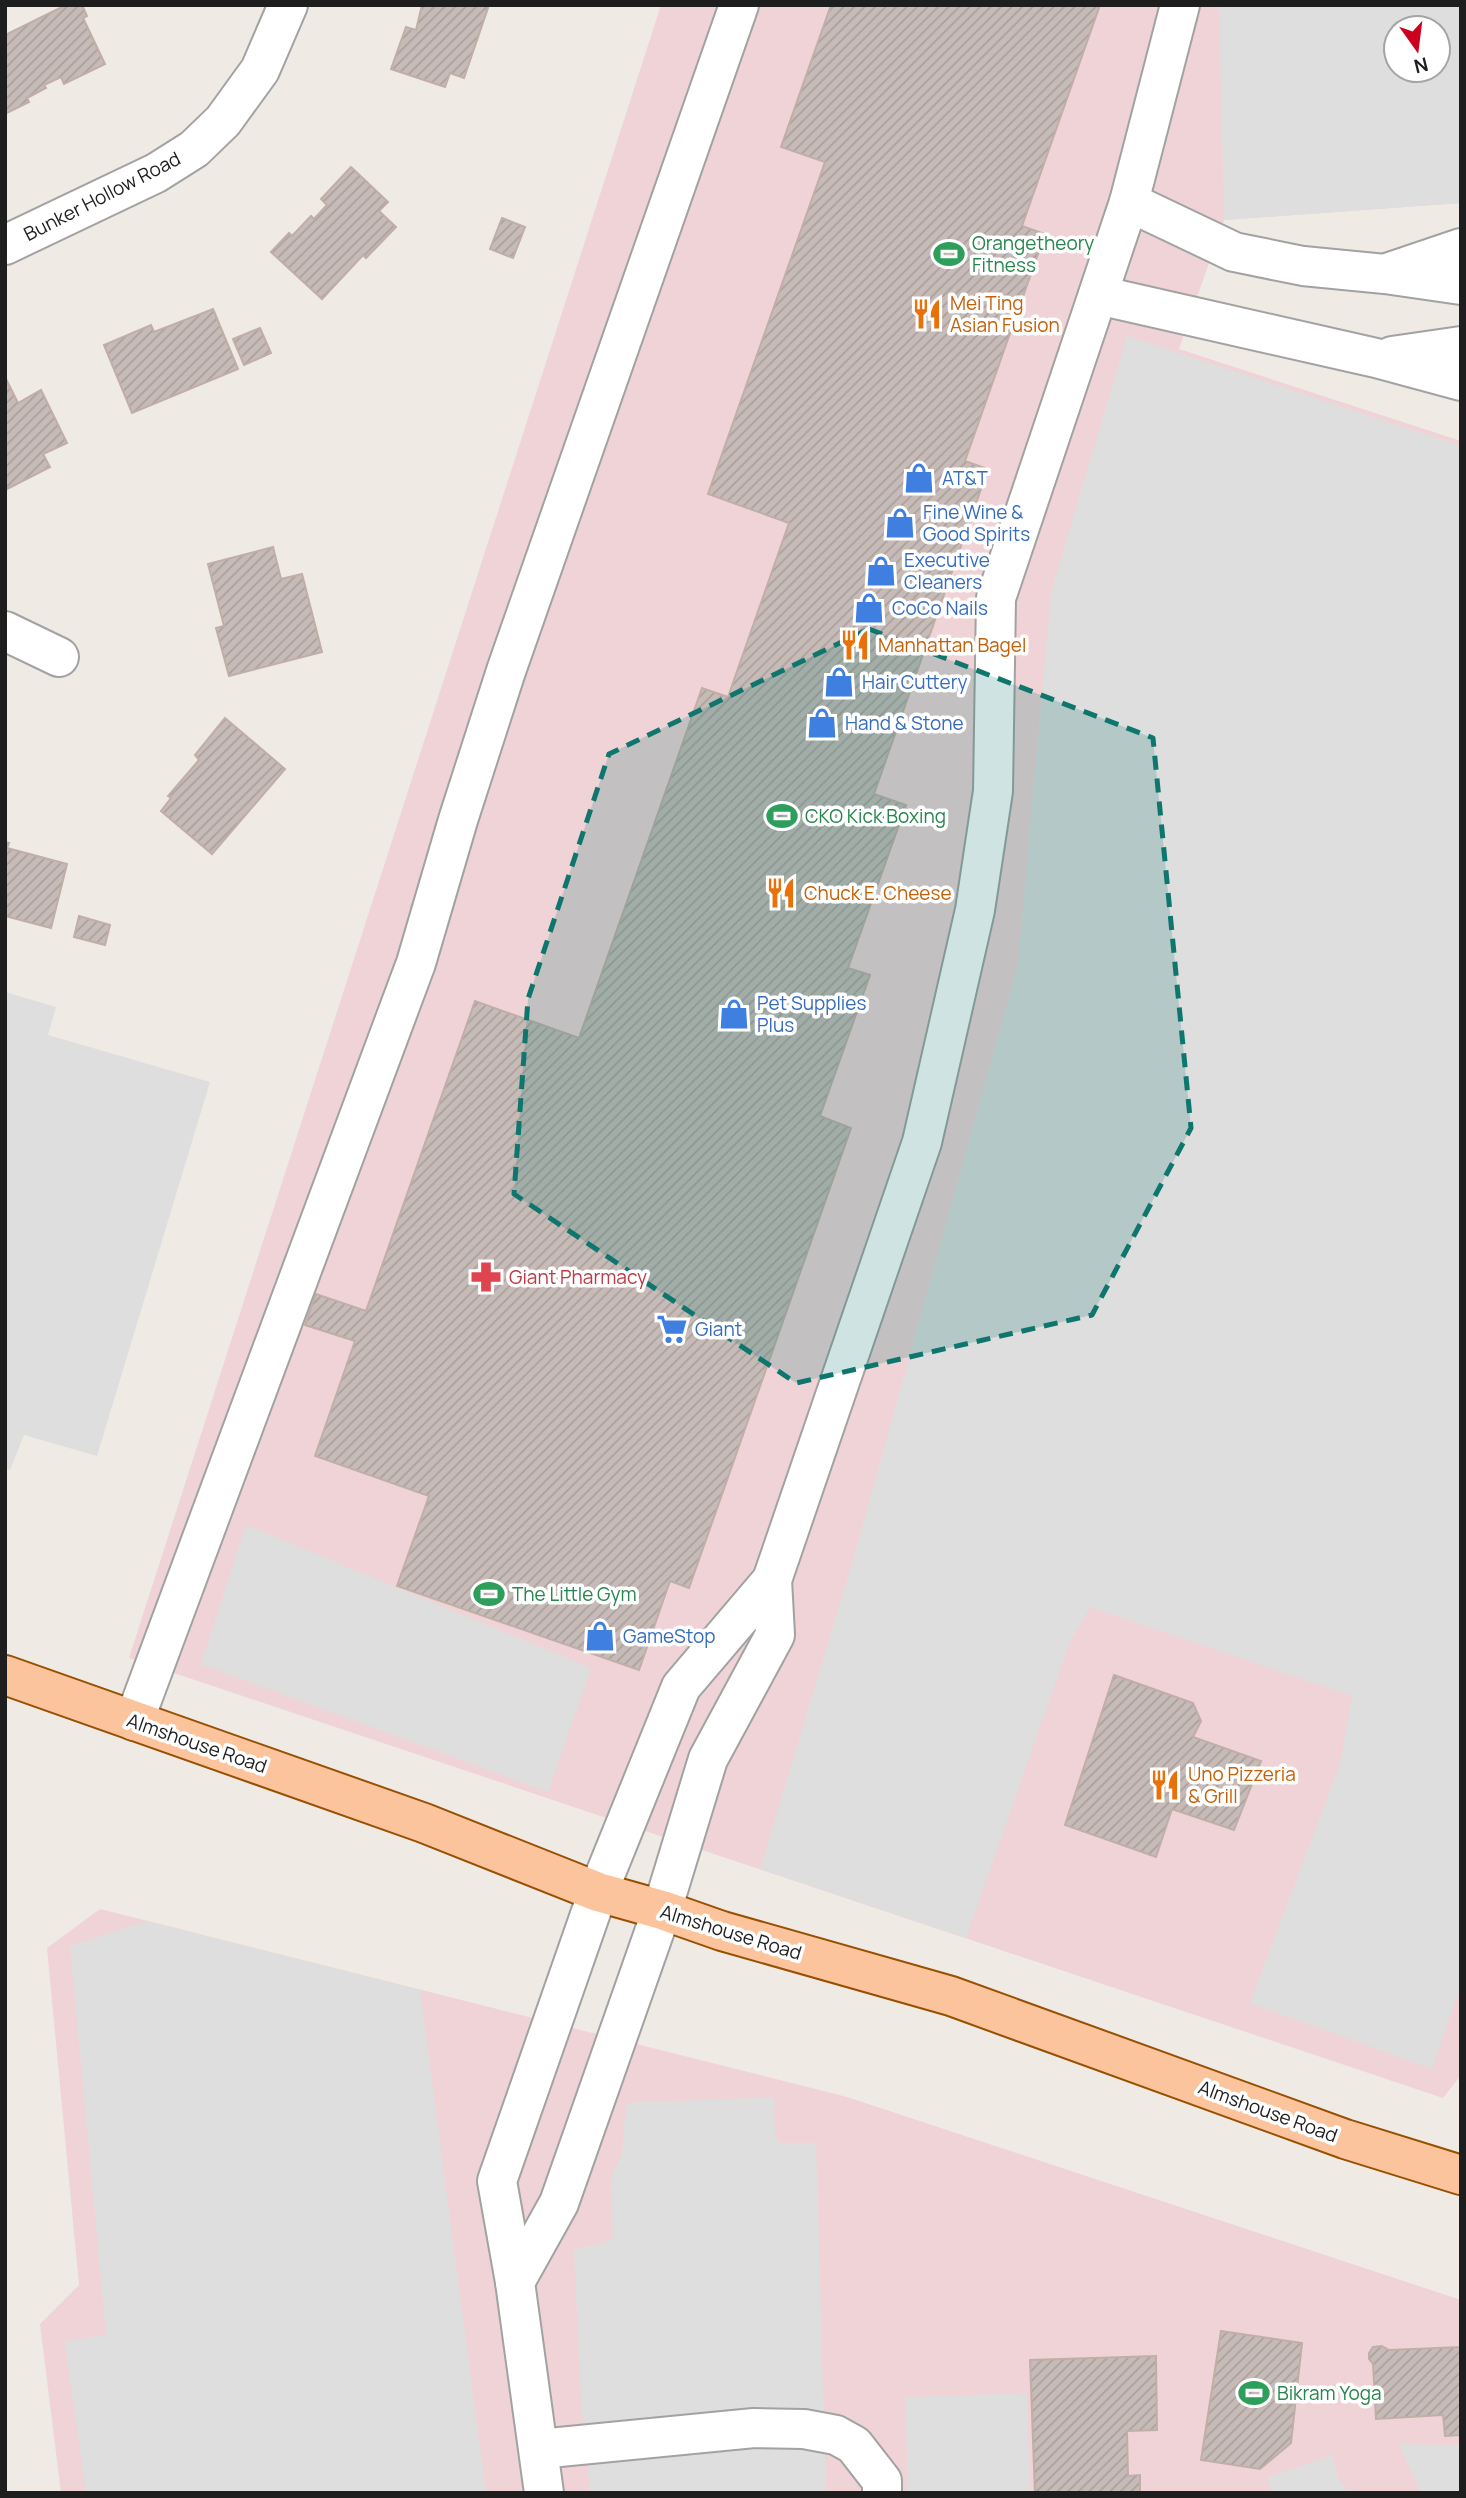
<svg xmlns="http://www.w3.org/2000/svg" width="1466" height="2498" viewBox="0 0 1466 2498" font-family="Manrope,sans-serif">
<defs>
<pattern id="building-hatch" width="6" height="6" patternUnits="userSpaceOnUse" patternTransform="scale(1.75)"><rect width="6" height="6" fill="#c7bbb7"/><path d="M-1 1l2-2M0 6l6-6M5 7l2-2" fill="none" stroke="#aaa09d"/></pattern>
</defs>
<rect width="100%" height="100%" fill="#efeae4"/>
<!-- commercial -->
<g fill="#f0d3d6" fill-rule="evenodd">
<path d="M661,5H1461V203L1224,220L1179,349L1461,441V2075L1443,2098L129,1658ZM1396,28H1438V70H1396Z"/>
<polygon points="100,1909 847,2097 1461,2300 1461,2493 61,2493 40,2324 79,2285 47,1948"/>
</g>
<!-- parking -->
<g fill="#dedede" fill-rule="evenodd">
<path d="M1219,5H1461V203L1224,220ZM1396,28H1438V70H1396Z"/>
<polygon points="1127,336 1461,446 1461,1985 1432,2069 1250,2003 1340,1764 1352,1696 1090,1607 1069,1644 966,1938 760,1869 853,1560 1018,964 1051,592"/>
<polygon points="5,992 56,1007 48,1035 210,1082 97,1456 24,1435 10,1470 5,1468"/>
<polygon points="246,1525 591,1668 548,1792 201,1664"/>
<polygon points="147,1921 420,1990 486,2493 86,2493 65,2342 106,2334 70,1946"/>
<polygon points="774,2097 775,2135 778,2141 782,2143 816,2143 826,2493 590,2493 581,2402 574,2249 604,2243 610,2241 613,2235 611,2188 612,2175 622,2155 626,2103"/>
<polygon points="1027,2393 1030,2493 908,2493 905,2397"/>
<polygon points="1399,2444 1461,2445 1461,2493 1421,2493"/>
<polygon points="1332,2455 1338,2478 1348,2493 1272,2493 1267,2478"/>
</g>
<!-- building -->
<g fill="url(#building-hatch)" stroke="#c1aea6" stroke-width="2">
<polygon points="66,5 82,5 87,16 83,18 105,64 64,84 61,77 44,85 46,88 27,98 29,102 5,114 5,35"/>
<polygon points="422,5 489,5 464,78 450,73 445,87 391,69 406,27 416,30"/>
<polygon points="831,5 1100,5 1022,226 1045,234 965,461 988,469 874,794 906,805 848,968 870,975 820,1116 851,1128 689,1588 670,1581 639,1670 397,1586 429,1496 315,1456 355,1341 305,1325 316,1294 366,1311 475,1001 579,1038 702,688 728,697 789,523 708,494 825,162 781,147"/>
<polygon points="351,167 388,202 379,211 396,227 366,258 363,255 322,299 271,252 289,233 292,236 311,216 314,219 327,205 321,199"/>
<polygon points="502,218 525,227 513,258 490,249"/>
<polygon points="213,309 238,369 132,413 104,345 151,325 154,332"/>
<polygon points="260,328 271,353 244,365 233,339"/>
<polygon points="5,377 18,403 41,390 67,443 43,454 50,467 5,490"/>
<polygon points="273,547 281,579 302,574 322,652 229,676 216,628 224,626 208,564"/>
<polygon points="225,718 285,769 212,854 161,811 171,798 168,796 199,760 195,755"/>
<polygon points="5,842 9,843 7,848 67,864 51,928 5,916"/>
<polygon points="79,916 110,925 105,945 74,937"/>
<polygon points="1114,1675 1193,1703 1201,1721 1193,1737 1261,1761 1234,1830 1172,1809 1156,1857 1065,1825"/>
<polygon points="1221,2331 1302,2343 1291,2443 1260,2469 1201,2460"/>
<polygon points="1382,2346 1389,2350 1461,2347 1461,2435 1445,2436 1443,2415 1376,2419 1373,2364 1369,2359 1369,2353 1373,2347"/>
<polygon points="1156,2356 1157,2430 1127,2431 1128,2476 1140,2475 1140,2493 1035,2493 1030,2360"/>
</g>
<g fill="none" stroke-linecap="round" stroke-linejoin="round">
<!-- minor casing -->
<g stroke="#a2a2a2" stroke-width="42">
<g id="minor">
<polyline points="1129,202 1234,252 1303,266 1385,274 1461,285"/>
<polyline points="5,245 156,173 194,149 223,121 260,70 288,5"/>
<polyline points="1390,272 1461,248"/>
<polyline points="1098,295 1376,358 1461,381"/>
<polyline points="1392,356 1461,346"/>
<polyline points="5,631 59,657"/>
<polyline points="134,1721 416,963 458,820 506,671 739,5"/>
<polyline points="515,2282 559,2203 662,1910 708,1759 775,1635 772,1580"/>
<polyline points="539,2449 754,2428 804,2429 836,2435 854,2445 882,2481 882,2493"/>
<polyline points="544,2493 515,2282 497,2181 598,1892 681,1687 772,1580 922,1142 975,910 993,791 996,598 1129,202 1180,5"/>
</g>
</g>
<!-- major casing -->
<g stroke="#984f00" stroke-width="42">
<polyline id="major" points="5,1675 424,1823 598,1892 662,1910 722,1931 951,1996 1345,2139 1461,2175"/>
</g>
<!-- minor -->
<use href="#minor" stroke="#fff" stroke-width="38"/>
<!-- major -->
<use href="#major" stroke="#fcc49c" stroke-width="38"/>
</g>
<!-- marked area -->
<path fill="#0f766e" fill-opacity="0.2" stroke="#0f766e" stroke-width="5" stroke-dasharray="14 9" stroke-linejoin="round" d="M869,629L1153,738L1191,1128L1092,1315L796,1383L514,1194L528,999L609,754Z"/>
<!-- icons -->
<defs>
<g id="stadium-bare" transform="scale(2.415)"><path d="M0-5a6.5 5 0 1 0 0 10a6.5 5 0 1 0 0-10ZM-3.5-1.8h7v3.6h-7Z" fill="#2e9e5b" stroke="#fff" stroke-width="2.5" paint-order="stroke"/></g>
<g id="restaurant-bare" transform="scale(2.415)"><path d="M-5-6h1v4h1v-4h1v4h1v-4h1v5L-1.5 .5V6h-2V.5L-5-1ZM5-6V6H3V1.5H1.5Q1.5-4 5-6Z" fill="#e8710a" stroke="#fff" stroke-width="2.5" paint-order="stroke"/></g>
<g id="shop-bare" transform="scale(2.415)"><path d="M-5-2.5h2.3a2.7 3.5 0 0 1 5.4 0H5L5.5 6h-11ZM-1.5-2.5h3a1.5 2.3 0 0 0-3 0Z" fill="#3f7fe0" stroke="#fff" stroke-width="2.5" paint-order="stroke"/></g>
<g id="pharmacy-bare" transform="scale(2.415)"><path d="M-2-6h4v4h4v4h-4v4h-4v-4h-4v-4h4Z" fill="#e0444e" stroke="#fff" stroke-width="2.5" paint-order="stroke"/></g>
<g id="supermarket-bare" transform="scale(2.415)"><path d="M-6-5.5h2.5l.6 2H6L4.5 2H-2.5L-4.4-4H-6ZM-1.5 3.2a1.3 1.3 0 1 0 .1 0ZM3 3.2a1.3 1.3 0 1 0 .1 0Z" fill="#3f7fe0" stroke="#fff" stroke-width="2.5" paint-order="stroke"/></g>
</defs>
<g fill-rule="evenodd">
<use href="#stadium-bare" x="949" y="254"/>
<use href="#restaurant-bare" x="927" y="314"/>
<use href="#shop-bare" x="919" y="478"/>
<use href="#shop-bare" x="900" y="523"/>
<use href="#shop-bare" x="881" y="571"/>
<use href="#shop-bare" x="869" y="608"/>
<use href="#restaurant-bare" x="855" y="645"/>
<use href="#shop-bare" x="839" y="682"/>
<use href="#shop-bare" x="822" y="723"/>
<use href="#stadium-bare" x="782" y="816"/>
<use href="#restaurant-bare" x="781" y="893"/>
<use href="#shop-bare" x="734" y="1014"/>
<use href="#pharmacy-bare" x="486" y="1277"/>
<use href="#supermarket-bare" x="672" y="1329"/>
<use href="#stadium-bare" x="489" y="1594"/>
<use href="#shop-bare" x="600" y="1636"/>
<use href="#restaurant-bare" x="1165" y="1785"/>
<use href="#stadium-bare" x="1254" y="2393"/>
</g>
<g text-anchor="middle" stroke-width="7" stroke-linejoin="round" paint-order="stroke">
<!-- street labels -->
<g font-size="19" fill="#1e1e1e" stroke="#fff">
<text transform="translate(102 196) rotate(-27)" y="7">Bunker Hollow Road</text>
<text transform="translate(197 1743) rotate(19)" y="7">Almshouse Road</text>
<text transform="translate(731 1932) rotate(17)" y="7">Almshouse Road</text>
<text transform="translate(1268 2111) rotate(20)" y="7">Almshouse Road</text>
</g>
<!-- leisure labels -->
<g font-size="19" fill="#27864d" stroke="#fff" text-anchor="start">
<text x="972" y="250">Orangetheory<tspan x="972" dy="22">Fitness</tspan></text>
<text x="805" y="823">CKO Kick Boxing</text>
<text x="512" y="1601">The Little Gym</text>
<text x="1277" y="2400">Bikram Yoga</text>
</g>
<!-- food labels -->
<g font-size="19" fill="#c56008" stroke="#fff" text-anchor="start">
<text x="950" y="310">Mei Ting<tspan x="950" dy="22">Asian Fusion</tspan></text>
<text x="878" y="652">Manhattan Bagel</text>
<text x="804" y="900">Chuck E. Cheese</text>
<text x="1188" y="1781">Uno Pizzeria<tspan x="1188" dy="22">&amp; Grill</tspan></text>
</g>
<!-- shop labels -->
<g font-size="19" fill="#366cbe" stroke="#fff" text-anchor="start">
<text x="942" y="485">AT&amp;T</text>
<text x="923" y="519">Fine Wine &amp;<tspan x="923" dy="22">Good Spirits</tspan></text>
<text x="904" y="567">Executive<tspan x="904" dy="22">Cleaners</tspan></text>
<text x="892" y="615">CoCo Nails</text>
<text x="862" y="689">Hair Cuttery</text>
<text x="845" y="730">Hand &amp; Stone</text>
<text x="757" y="1010">Pet Supplies<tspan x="757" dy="22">Plus</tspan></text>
<text x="695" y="1336">Giant</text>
<text x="623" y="1643">GameStop</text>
</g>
<!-- health labels -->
<g font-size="19" fill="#be3a42" stroke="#fff" text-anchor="start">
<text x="509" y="1284">Giant Pharmacy</text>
</g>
</g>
<!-- border -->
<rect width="1466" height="2498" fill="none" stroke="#1e1e1e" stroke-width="14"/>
<!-- north arrow -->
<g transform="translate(1417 49) rotate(166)"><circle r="33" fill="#ffffff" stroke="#a5a5a5" stroke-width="2"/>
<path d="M0-5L12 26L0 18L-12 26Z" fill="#cc001f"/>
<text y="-10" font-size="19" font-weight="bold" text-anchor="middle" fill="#1e1e1e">N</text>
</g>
</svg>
